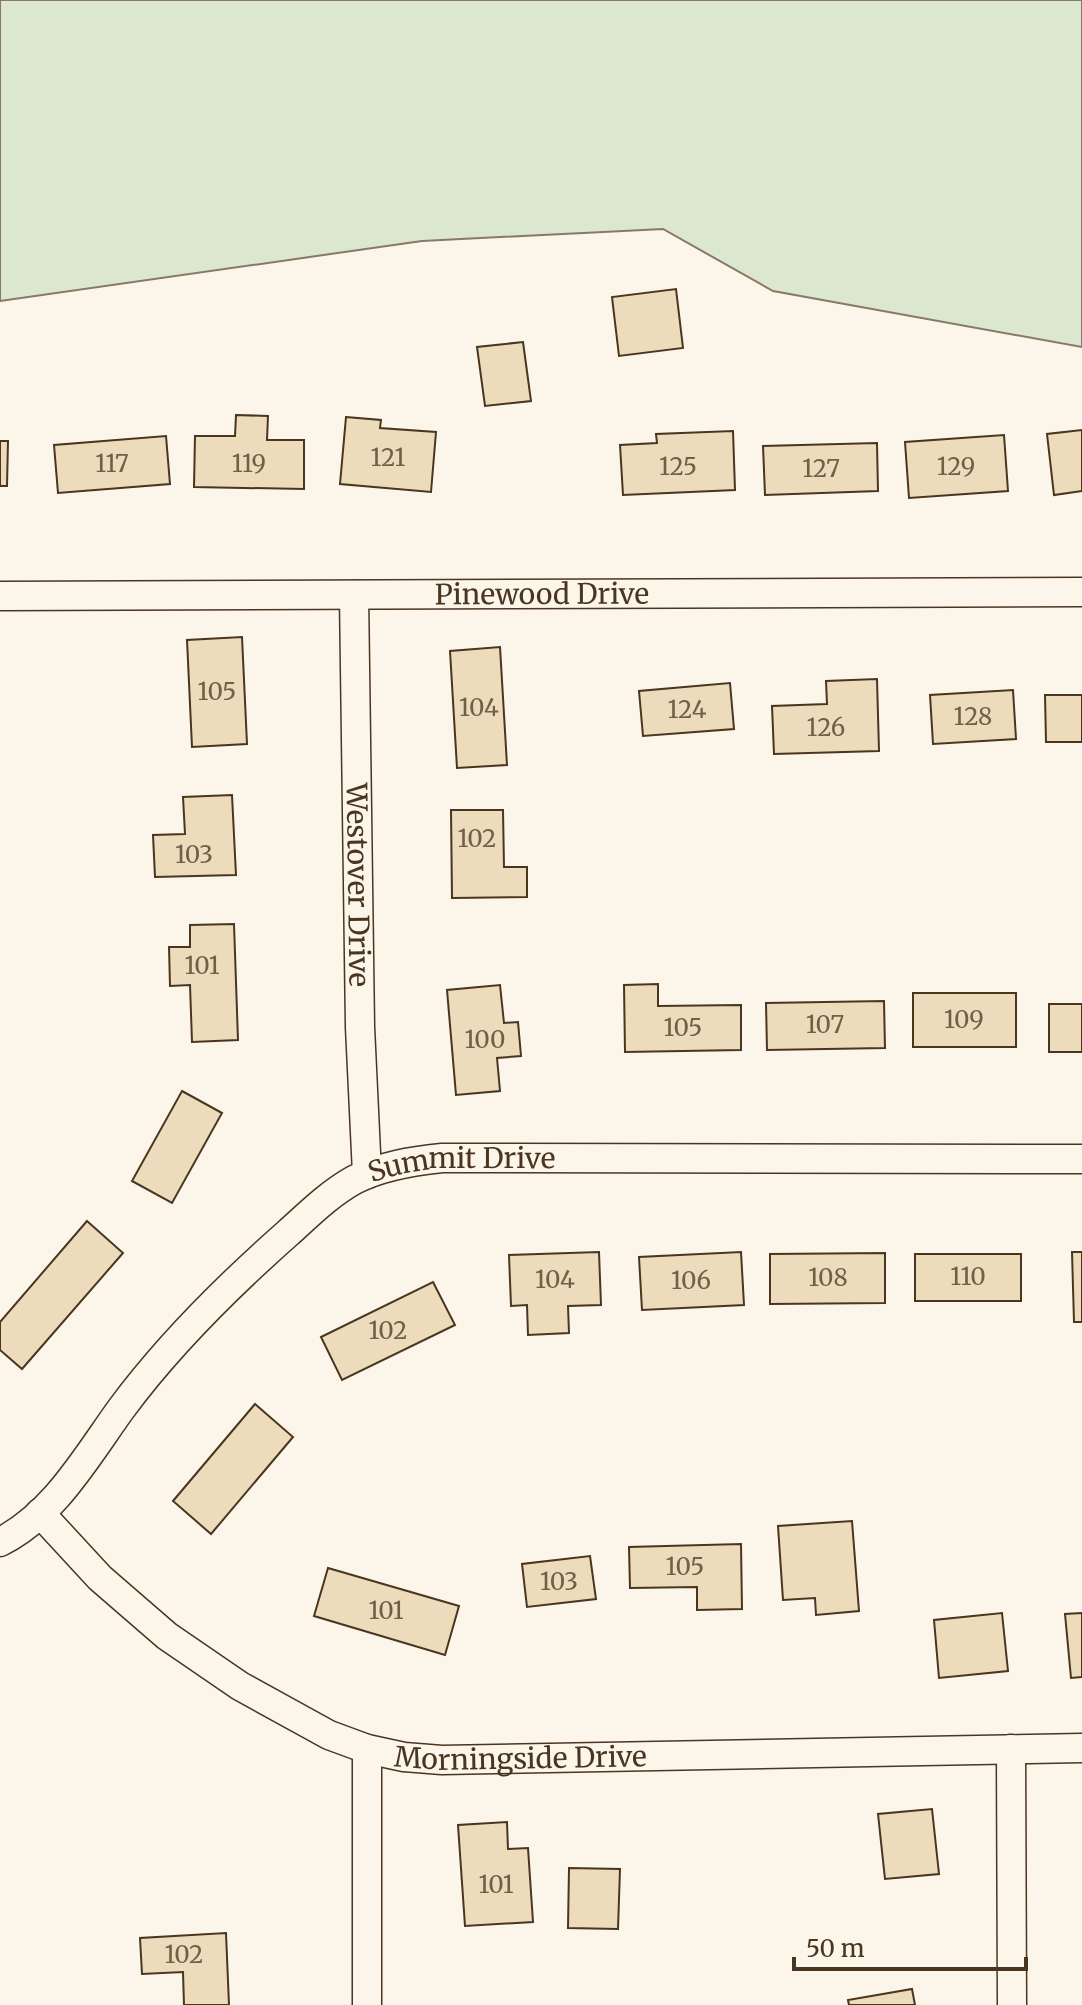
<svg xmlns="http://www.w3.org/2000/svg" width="1082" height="2005" viewBox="0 0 1082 2005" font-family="Merriweather,serif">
<rect width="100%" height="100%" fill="#fbf6e9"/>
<!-- green -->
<polygon fill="#dce7d0" stroke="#887966" stroke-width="2" points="0,0 1082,0 1082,347 773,291 663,229 422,241 0,301"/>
<!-- building -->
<g fill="#ecdcbc" stroke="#4a3520" stroke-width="2">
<polygon points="676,289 683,348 619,356 612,297"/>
<polygon points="523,342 531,401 485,406 477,347"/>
<polygon points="236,415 268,416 267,440 304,440 304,489 194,487 195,436 235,436"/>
<polygon points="346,417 381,420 380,428 436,432 431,492 340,484"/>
<polygon points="1082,430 1082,491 1054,495 1047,434"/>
<polygon points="733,431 735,490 623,495 620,445 657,443 656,434"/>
<polygon points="1004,435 1008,491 909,498 905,442"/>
<polygon points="166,436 170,484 58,493 54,445"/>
<polygon points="0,441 8,441 7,486 0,486"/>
<polygon points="877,443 878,491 765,495 763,446"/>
<polygon points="242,637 247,744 192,747 187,640"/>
<polygon points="500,647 507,765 457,768 450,651"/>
<polygon points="877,679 879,751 774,754 772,706 827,704 826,681"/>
<polygon points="730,683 734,729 643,736 639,691"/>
<polygon points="1013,690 1016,739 933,744 930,695"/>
<polygon points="1045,695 1082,695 1082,742 1046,742"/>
<polygon points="232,795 236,875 155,877 153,835 185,834 183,797"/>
<polygon points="451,810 503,810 504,867 527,867 527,897 452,898"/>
<polygon points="234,924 238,1040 192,1042 190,985 170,986 169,947 190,947 190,925"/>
<polygon points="658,984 658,1006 741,1005 741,1050 625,1052 624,985"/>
<polygon points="500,985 504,1023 518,1022 521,1056 497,1058 500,1091 456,1095 447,990"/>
<rect x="913" y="993" width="103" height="54"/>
<polygon points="884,1001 885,1048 767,1050 766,1003"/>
<rect x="1049" y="1004" width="33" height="48"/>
<polygon points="182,1091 222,1113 172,1203 132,1181"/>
<polygon points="87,1221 123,1253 22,1369 0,1350 0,1322"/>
<polygon points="599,1252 601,1305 568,1306 569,1333 528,1335 527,1305 511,1306 509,1255"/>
<polygon points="741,1252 744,1305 642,1310 639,1257"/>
<polygon points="1072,1252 1082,1252 1082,1322 1074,1322"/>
<polygon points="885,1253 885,1303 770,1304 770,1254"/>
<rect x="915" y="1254" width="106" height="47"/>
<polygon points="433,1282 455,1325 342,1380 321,1337"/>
<polygon points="255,1404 293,1437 211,1534 173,1501"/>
<polygon points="852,1521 859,1611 816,1615 815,1598 783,1600 778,1526"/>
<polygon points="741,1544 742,1609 697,1610 697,1587 630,1588 629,1547"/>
<polygon points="590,1556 596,1599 527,1607 522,1564"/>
<polygon points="328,1568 459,1606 445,1655 314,1616"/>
<polygon points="1002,1613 1008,1671 939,1678 934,1620"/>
<polygon points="1082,1613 1082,1677 1071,1678 1065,1614"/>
<polygon points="932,1809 939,1874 885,1879 878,1814"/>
<polygon points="507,1822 508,1849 528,1848 533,1922 465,1926 458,1825"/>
<polygon points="569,1868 620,1869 618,1929 568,1928"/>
<polygon points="226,1933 229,2005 184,2005 183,1972 142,1974 140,1938"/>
<polygon points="912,1989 915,2005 849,2005 848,2000"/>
</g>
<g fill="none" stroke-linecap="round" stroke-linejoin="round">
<!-- street casing -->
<g stroke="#4a3520" stroke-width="31">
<g id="street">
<path id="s1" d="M354,595L360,1027L367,1174"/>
<path id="s2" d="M0,596L1082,592"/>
<path id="s3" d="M40,1513L100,1578L167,1636L240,1686L329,1735L367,1749L404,1757L442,1760L1082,1748"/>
<path id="s4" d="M0,1542C54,1515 87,1456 121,1409C169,1344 228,1286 288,1233C309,1214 329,1194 354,1180C381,1166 412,1161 442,1158L1082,1159"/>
<polyline points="367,1749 367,2005"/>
<polyline points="1011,1749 1012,2005"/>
</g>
</g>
<!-- street -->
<use href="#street" stroke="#fbf6e9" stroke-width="28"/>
</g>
<g text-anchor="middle" stroke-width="6" stroke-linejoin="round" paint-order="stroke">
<!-- number labels -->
<g font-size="24" fill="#725f47">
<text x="388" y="466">121</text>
<text x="112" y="472">117</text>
<text x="249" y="472">119</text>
<text x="678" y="475">125</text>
<text x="956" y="475">129</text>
<text x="821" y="477">127</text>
<text x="217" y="700">105</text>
<text x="479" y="716">104</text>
<text x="687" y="718">124</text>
<text x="973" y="725">128</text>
<text x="826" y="736">126</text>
<text x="477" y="847">102</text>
<text x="194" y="863">103</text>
<text x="202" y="974">101</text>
<text x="964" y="1028">109</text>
<text x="825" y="1033">107</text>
<text x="683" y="1036">105</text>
<text x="485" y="1048">100</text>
<text x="968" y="1285">110</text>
<text x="828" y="1286">108</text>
<text x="555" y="1288">104</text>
<text x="691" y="1289">106</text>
<text x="388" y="1339">102</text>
<text x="685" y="1575">105</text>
<text x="559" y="1590">103</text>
<text x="386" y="1619">101</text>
<text x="496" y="1893">101</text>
<text x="184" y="1963">102</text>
</g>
<!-- street labels -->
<g font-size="28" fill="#4a3520" stroke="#fbf6e9">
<text dy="10" stroke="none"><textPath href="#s2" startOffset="542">Pinewood Drive</textPath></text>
<text dy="10" stroke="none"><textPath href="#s1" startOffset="290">Westover Drive</textPath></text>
<text dy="10" stroke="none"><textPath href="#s4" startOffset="620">Summit Drive</textPath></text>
<text dy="10" stroke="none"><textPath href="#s3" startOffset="562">Morningside Drive</textPath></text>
</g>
</g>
<!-- scale -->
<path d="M794 1957v12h232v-12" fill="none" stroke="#4a3520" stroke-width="4"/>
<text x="806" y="1957" font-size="24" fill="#4a3520" stroke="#fbf6e9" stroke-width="6" paint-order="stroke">50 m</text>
</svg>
